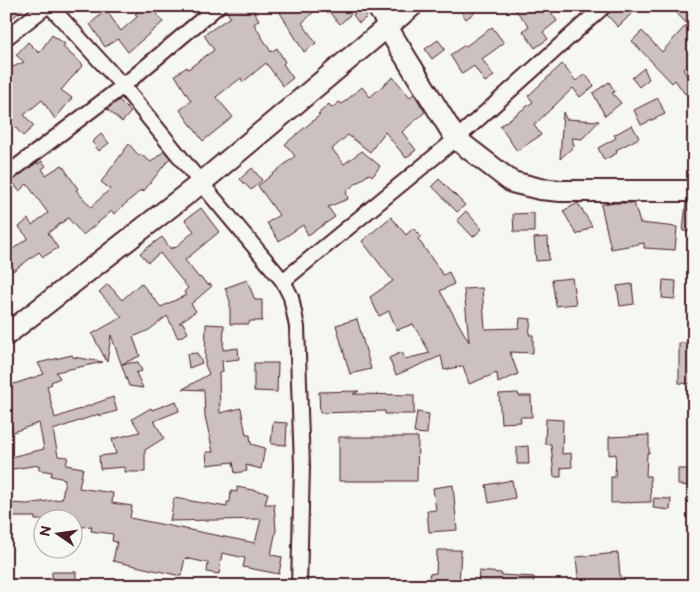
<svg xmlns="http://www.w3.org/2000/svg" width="700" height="592" viewBox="0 0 700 592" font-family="'Balsamiq Sans',sans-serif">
<rect width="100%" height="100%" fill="#f6f6f2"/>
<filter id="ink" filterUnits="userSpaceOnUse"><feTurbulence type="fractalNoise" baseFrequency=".02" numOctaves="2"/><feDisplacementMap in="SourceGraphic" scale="10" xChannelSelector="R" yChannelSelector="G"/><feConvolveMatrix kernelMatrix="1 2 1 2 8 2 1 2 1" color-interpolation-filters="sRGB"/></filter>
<g filter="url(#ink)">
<!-- building -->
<g fill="#ccc1c0" stroke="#4a1f2b">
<polygon points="6,6 26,6 6,24"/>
<polygon points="145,6 151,6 163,22 128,52 118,39 105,47 90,24 106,10 121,31 138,16 135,14"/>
<polygon points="227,6 251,6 259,20 254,24 271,52 277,48 285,62 283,64 293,78 283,86 266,63 243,82 241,78 216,97 233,117 203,141 180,110 191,101 175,75 187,67 188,69 214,50 204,35 230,17 226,10"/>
<polygon points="276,6 320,6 302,23 316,43 304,52"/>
<polygon points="335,6 343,6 351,14 340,24 329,12"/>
<polygon points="457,6 483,6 466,19"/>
<polygon points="512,6 547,6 557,21 543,32 548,39 535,48 523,31 529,26"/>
<polygon points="616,6 639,6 618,27 607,15"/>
<polygon points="670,6 694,6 694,44 689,50 694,57 694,60 683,69 694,88 685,94 675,80 672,83 632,41 642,31 662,52 687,24"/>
<polygon points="361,8 367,17 359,23 353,15"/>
<polygon points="492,27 504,43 482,59 494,76 485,82 474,66 462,74 450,55 465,45 466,46"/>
<polygon points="52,35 65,44 63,47 83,65 61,90 72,98 55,119 42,100 24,115 34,126 23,136 6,117 6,70 24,62 16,55 28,42 39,53"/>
<polygon points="438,40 445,49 432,59 425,49"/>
<polygon points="562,64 576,81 585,74 594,86 580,97 573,88 534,125 541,135 517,151 500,126 533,102 528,96"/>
<polygon points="644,68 649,79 639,87 632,78"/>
<polygon points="393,77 410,97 414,94 425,112 402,132 416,150 406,158 385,132 370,152 348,135 332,149 344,164 362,151 380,166 373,176 369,174 346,191 348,199 328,207 335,217 308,235 303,225 279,241 267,223 279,215 258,186 295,156 285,144 320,115 318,114 329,104 332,108 339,102 342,104 362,87 370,97"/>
<polygon points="609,82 615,92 612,93 621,103 605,116 593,93"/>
<polygon points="658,98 665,114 641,125 634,110"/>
<polygon points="119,100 131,112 122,122 107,109"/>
<polygon points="563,112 566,119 599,121 582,139 572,138 574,146 560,159"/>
<polygon points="632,125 639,138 616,150 617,153 604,160 598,148 616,138 614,135"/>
<polygon points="101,134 109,143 99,151 92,142"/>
<polygon points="129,144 139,156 140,154 151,162 164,151 170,158 143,192 141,190 114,214 112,211 83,235 68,218 48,233 58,248 43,257 39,252 13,271 6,262 6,254 28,238 19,227 28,219 32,225 48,213 27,184 19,191 12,181 37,162 38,164 42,161 46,166 42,169 46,175 62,165 78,189 76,190 91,207 110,189 101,182"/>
<polygon points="252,168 262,180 251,190 240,179"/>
<polygon points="439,179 465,205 457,212 432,186"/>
<polygon points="578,203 592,226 577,235 563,211"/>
<polygon points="608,203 634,203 640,223 677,227 675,250 644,248 644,243 611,249 601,205"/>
<polygon points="686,203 694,203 694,232 683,231"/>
<polygon points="201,208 219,232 185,260 199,278 200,277 208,285 210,284 212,286 191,304 196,311 179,323 183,323 188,333 178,338 167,316 149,330 133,337 140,356 122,364 138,362 142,371 136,373 143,388 129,386 111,335 107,362 92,334 122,317 99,292 108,284 122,300 141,283 161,307 186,295 184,292 188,288 160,253 148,262 140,253 162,237 171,249 174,247 175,248 194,231 185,220"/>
<polygon points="466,211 482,229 473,237 457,220"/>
<polygon points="534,213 534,232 514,232 513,214"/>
<polygon points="391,217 406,235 413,228 421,236 418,239 443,275 449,272 454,284 440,291 469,342 464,289 482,288 485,329 519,328 520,318 531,319 529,335 533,335 533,353 510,352 518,374 498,383 497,373 469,384 463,366 444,370 441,356 396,375 389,358 402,352 405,359 430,353 413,324 397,330 389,311 379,316 370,297 393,281 362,241"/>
<polygon points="548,237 549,260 536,261 534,238"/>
<polygon points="572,278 576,304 556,306 552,280"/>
<polygon points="247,280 255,300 262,300 262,321 250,321 249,324 230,324 230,301 225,288"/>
<polygon points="663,280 676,281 675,299 662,298"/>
<polygon points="632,284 634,304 620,306 617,286"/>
<polygon points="357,319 371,369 350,374 336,325"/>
<polygon points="206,324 224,325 223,350 238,348 239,359 222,361 223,372 219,373 220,413 241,408 246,435 250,435 251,444 265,448 261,469 246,465 247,471 235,473 233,462 207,465 206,452 213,452 205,416 204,390 183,389 209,374 205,365"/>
<polygon points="679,343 694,343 693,384 679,383"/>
<polygon points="197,353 202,363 189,368 187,354"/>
<polygon points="72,355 73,357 103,362 56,372 60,378 51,382 52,384 47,386 55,418 113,397 117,411 99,416 99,414 53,430 58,456 68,457 66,465 83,468 79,488 113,493 112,503 132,506 130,518 255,543 261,519 170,521 174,498 227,507 227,502 230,502 231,491 237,492 237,487 268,493 265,504 274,504 276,530 271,555 282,557 279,574 243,567 245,558 222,553 219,574 207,572 208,563 185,558 181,576 113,561 117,542 112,541 113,534 91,531 92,526 72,528 72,520 35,520 35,517 7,517 8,503 27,504 62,499 65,479 51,476 52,472 39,470 39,465 6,470 6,458 44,449 39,423 13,432 6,411 6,388 14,384 44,374 38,363"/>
<polygon points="254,363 278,363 277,392 254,391"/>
<polygon points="359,391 353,394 414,395 414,414 385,414 385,411 320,413 319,392"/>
<polygon points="518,393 519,396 531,396 532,417 520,417 521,422 501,423 499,394"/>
<polygon points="176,401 179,411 154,421 164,438 145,450 145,472 125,472 125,467 100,469 99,456 116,454 112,439 140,432 132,419 151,408 152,410"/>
<polygon points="417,412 429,414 427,434 414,433"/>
<polygon points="546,419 563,420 562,454 571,453 572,467 561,468 561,477 554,477 551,444 545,444"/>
<polygon points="273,422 287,423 286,445 271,444"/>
<polygon points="649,435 649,453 647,453 646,476 650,476 651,502 611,503 611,477 615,477 616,454 609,455 609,437"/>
<polygon points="339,437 418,437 417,481 339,481"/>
<polygon points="528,446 529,464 517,464 517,447"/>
<polygon points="678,469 694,469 694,486 678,485"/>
<polygon points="512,480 515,498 489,503 486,485"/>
<polygon points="453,485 457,530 429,532 427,511 436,510 433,488"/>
<polygon points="654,498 671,499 670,510 653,508"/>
<polygon points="437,550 461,550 459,584 431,586 429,574 436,573"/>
<polygon points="618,553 621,586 579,586 576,557"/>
<polygon points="479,571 501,573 501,575 534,577 533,586 478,585"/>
<polygon points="52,572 76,572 76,584 52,585"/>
</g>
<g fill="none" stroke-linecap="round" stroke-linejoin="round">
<!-- street casing -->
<g stroke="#4a1f2b" stroke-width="18">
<g id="street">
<polyline points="50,6 123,86 201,183 283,281 291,297 297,327 302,466 299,586"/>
<polyline points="373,6 387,27"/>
<polyline points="6,38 47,6"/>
<polyline points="6,175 123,86 218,6"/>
<polyline points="283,281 456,139 604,6"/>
</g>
</g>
<!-- secondary casing -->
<g stroke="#4a1f2b" stroke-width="24">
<g id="secondary">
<polyline points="387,27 456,139 512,182 540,189 561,191 694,191"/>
<polyline points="6,335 201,183 412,6"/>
</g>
</g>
<!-- street -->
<use href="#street" stroke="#f6f6f2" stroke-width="14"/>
<!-- secondary -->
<use href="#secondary" stroke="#f6f6f2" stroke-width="20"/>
</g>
</g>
<!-- margin -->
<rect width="700" height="592" fill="none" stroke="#f6f6f2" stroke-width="25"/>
<rect x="12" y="12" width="675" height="567" fill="none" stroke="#4a1f2b" stroke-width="2" filter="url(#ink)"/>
<!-- north arrow -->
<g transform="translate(58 534) rotate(283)"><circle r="24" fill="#f6f6f2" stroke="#b1a0a2"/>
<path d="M0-4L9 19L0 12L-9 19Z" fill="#4a1f2b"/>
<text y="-8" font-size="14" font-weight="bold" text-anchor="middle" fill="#4a1f2b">N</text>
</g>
</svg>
